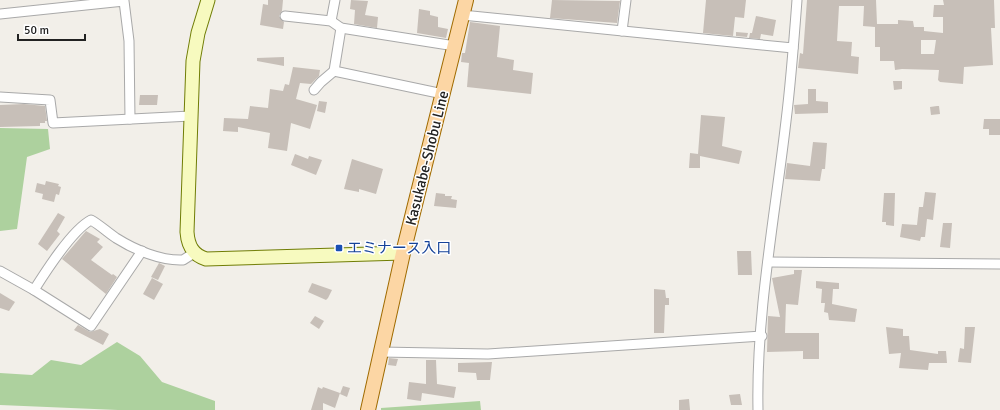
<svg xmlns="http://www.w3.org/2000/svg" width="1000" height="410" viewBox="0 0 1000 410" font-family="Signika,'Noto Sans JP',sans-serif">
<rect width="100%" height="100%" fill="#f2efe9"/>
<!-- forest -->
<g fill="#add19e">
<polygon points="0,128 48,129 50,149 27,157 17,229 0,231"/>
<polygon points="117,342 140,356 162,382 215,401 215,410 118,410 0,405 0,373 32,375 51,360 81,365"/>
<polygon points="480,401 481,410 381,410 381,408"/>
</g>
<!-- building -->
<g fill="#c7bfb8" fill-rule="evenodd">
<polygon points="268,0 283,0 282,11 279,16 284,22 283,29 260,25 263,4 268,5"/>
<polygon points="351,0 368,1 365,15 378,17 377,28 354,24 355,10 350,9"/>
<polygon points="552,0 620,1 617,23 550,18"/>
<polygon points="706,0 746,0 744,18 735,17 733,36 703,33"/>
<path d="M807,0H876L877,24H898V20L913,21L914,27H924V31L943,33V17H933L934,5H944L943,0H994L995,28H991L993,65L964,67L963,84L940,82L938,80L939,70L902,69L895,70L894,61H880V47H875V27L863,26L864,6H839L837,41L852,42L851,56L859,57L858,74L798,68L800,53L803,54ZM921,40H936L934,54H921Z"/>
<polygon points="419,9 430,11 430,15 438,17 438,27 448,29 446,38 417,33"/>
<polygon points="756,16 776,20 773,36 761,34 760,39 749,38 750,33 752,33"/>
<polygon points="470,22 500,26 497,57 514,60 513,70 533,73 531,94 467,87 469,63 461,62 462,53 465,53"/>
<polygon points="736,32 748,33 747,37 736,36"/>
<polygon points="284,57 284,66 257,61 257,58"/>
<polygon points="293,67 320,70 319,76 311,84 300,83 296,99 317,105 310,129 291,123 287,151 268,148 270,133 238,127 238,132 223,131 224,118 248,119 250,106 268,108 270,89 283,91 285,84 289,85"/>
<polygon points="893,81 902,81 902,89 894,90"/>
<polygon points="808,89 816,89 816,101 828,102 828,113 795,114 794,105 808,104"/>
<polygon points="140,95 158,95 157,105 139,105"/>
<polygon points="319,101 327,102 325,113 317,111"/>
<polygon points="24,104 45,106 47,121 45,121 45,123 40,123 40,126 0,127 0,105"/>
<polygon points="937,106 939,106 940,114 931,115 930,107"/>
<polygon points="701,115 725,117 722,146 742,151 739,164 700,156 700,168 689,168 690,153 698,154"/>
<polygon points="984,119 1000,119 1000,135 989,135 989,129 983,129"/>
<polygon points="813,142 827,143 825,169 822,169 820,181 785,179 787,163 810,166"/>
<polygon points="295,154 308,159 309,156 322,160 316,175 291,165"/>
<polygon points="352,159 383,169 376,194 359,189 359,192 344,189"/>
<polygon points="46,181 59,184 58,186 61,187 59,195 56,194 54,202 42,199 43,194 35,192 37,183 45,185"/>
<polygon points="925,192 936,193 933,220 927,219 925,237 921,237 920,241 900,237 902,224 917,225 919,207 923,207"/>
<polygon points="436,193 445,194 445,196 452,196 451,199 457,200 456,208 434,206"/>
<polygon points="884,193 895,193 894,226 886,225 886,222 882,222"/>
<polygon points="58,213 65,217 57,231 60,234 47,251 38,244"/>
<polygon points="943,223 952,223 950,248 940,247"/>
<polygon points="86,231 100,239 97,242 103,247 91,260 112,275 113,274 117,277 106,294 62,259"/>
<polygon points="737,251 751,251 752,275 738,275"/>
<polygon points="159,263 165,266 158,280 151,277"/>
<polygon points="794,270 802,270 798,305 786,304 785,333 819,333 819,359 803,359 803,351 767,352 768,316 780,317 772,278 794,274"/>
<polygon points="152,278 163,284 154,300 143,294"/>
<polygon points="816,281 839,283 839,289 833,289 832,304 857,309 855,322 829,320 828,313 824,312 825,303 821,303 822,289 816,288"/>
<polygon points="312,283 332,290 328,298 326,300 308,292"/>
<polygon points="654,289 665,290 666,298 669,298 669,305 665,305 664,333 654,333"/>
<polygon points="0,293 15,302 9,311 0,308"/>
<polygon points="315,316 324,321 319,329 310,323"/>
<polygon points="78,325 90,332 100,329 109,334 103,345 74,330"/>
<polygon points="886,327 903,329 903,336 909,336 910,350 938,354 938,351 946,351 947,363 929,363 928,370 899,368 901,353 889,354"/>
<polygon points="965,327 975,327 971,363 958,362 960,348 964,349"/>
<polygon points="389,358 398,359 396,366 388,365"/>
<polygon points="426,360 436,360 437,384 456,387 454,398 422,393 421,401 407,399 409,382 426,384"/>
<polygon points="492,362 490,380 477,380 476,373 458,372 458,363"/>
<polygon points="343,386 350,388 347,397 340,394"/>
<polygon points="318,387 322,389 323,387 340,393 335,408 323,403 323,410 311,410"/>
<polygon points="740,394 742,405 731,405 729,395"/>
<polygon points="689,399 690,410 679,410 679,400"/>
</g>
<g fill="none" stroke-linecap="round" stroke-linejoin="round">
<!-- street casing -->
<g stroke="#a9a9a9" stroke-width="11">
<g id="street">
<polyline points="0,14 124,1 129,41 130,119"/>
<polyline points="462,15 793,48"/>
<polyline points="285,16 331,21 341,28 455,46"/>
<polyline points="331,21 335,0"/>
<polyline points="622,31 626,0"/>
<polyline points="334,71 341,28"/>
<polyline points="314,90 321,82 334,71 443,94"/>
<polyline points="0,97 50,100 53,123 191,116"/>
<polyline points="768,262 1000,264"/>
<path d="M0,271L34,290C46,271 72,230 91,220C100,225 107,232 116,238C135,250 161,261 183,260L194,253"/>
<polyline points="34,290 91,326 142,251"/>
<polyline points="381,352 488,354 762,336"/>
<path d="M758,410C756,314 775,216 786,121C791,81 794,40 797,0"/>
</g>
</g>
<!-- secondary casing -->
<g stroke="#707d05" stroke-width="15">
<path id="secondary" d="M208,0L198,33L193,61L187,232C188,246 193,255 206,259L403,253"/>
</g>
<!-- primary casing -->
<g stroke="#a06b00" stroke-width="16">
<polyline id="primary" points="368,410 403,253 466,0"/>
</g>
<!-- street -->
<use href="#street" stroke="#fff" stroke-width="9"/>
<!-- secondary -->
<use href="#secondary" stroke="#f7fabf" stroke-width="13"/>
<!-- primary -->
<use href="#primary" stroke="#fcd6a4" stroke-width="14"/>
</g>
<!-- markers -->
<rect fill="#1a4fb4" stroke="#fff" stroke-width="1.5" x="335" y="244" width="8" height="8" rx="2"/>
<g text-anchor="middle" stroke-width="3" stroke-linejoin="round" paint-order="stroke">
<!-- street labels -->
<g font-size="15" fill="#222" stroke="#fff">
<text transform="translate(427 158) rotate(-76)" y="5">Kasukabe-Shobu Line</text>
</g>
<!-- transit labels -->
<g font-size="15" fill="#164399" stroke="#fff" text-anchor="start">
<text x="347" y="253">エミナース入口</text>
</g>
</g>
<!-- scale -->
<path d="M18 34v6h67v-6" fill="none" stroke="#222222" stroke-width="2"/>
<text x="24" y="34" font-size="12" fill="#222222" stroke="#ffffff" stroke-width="3" paint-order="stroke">50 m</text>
</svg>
